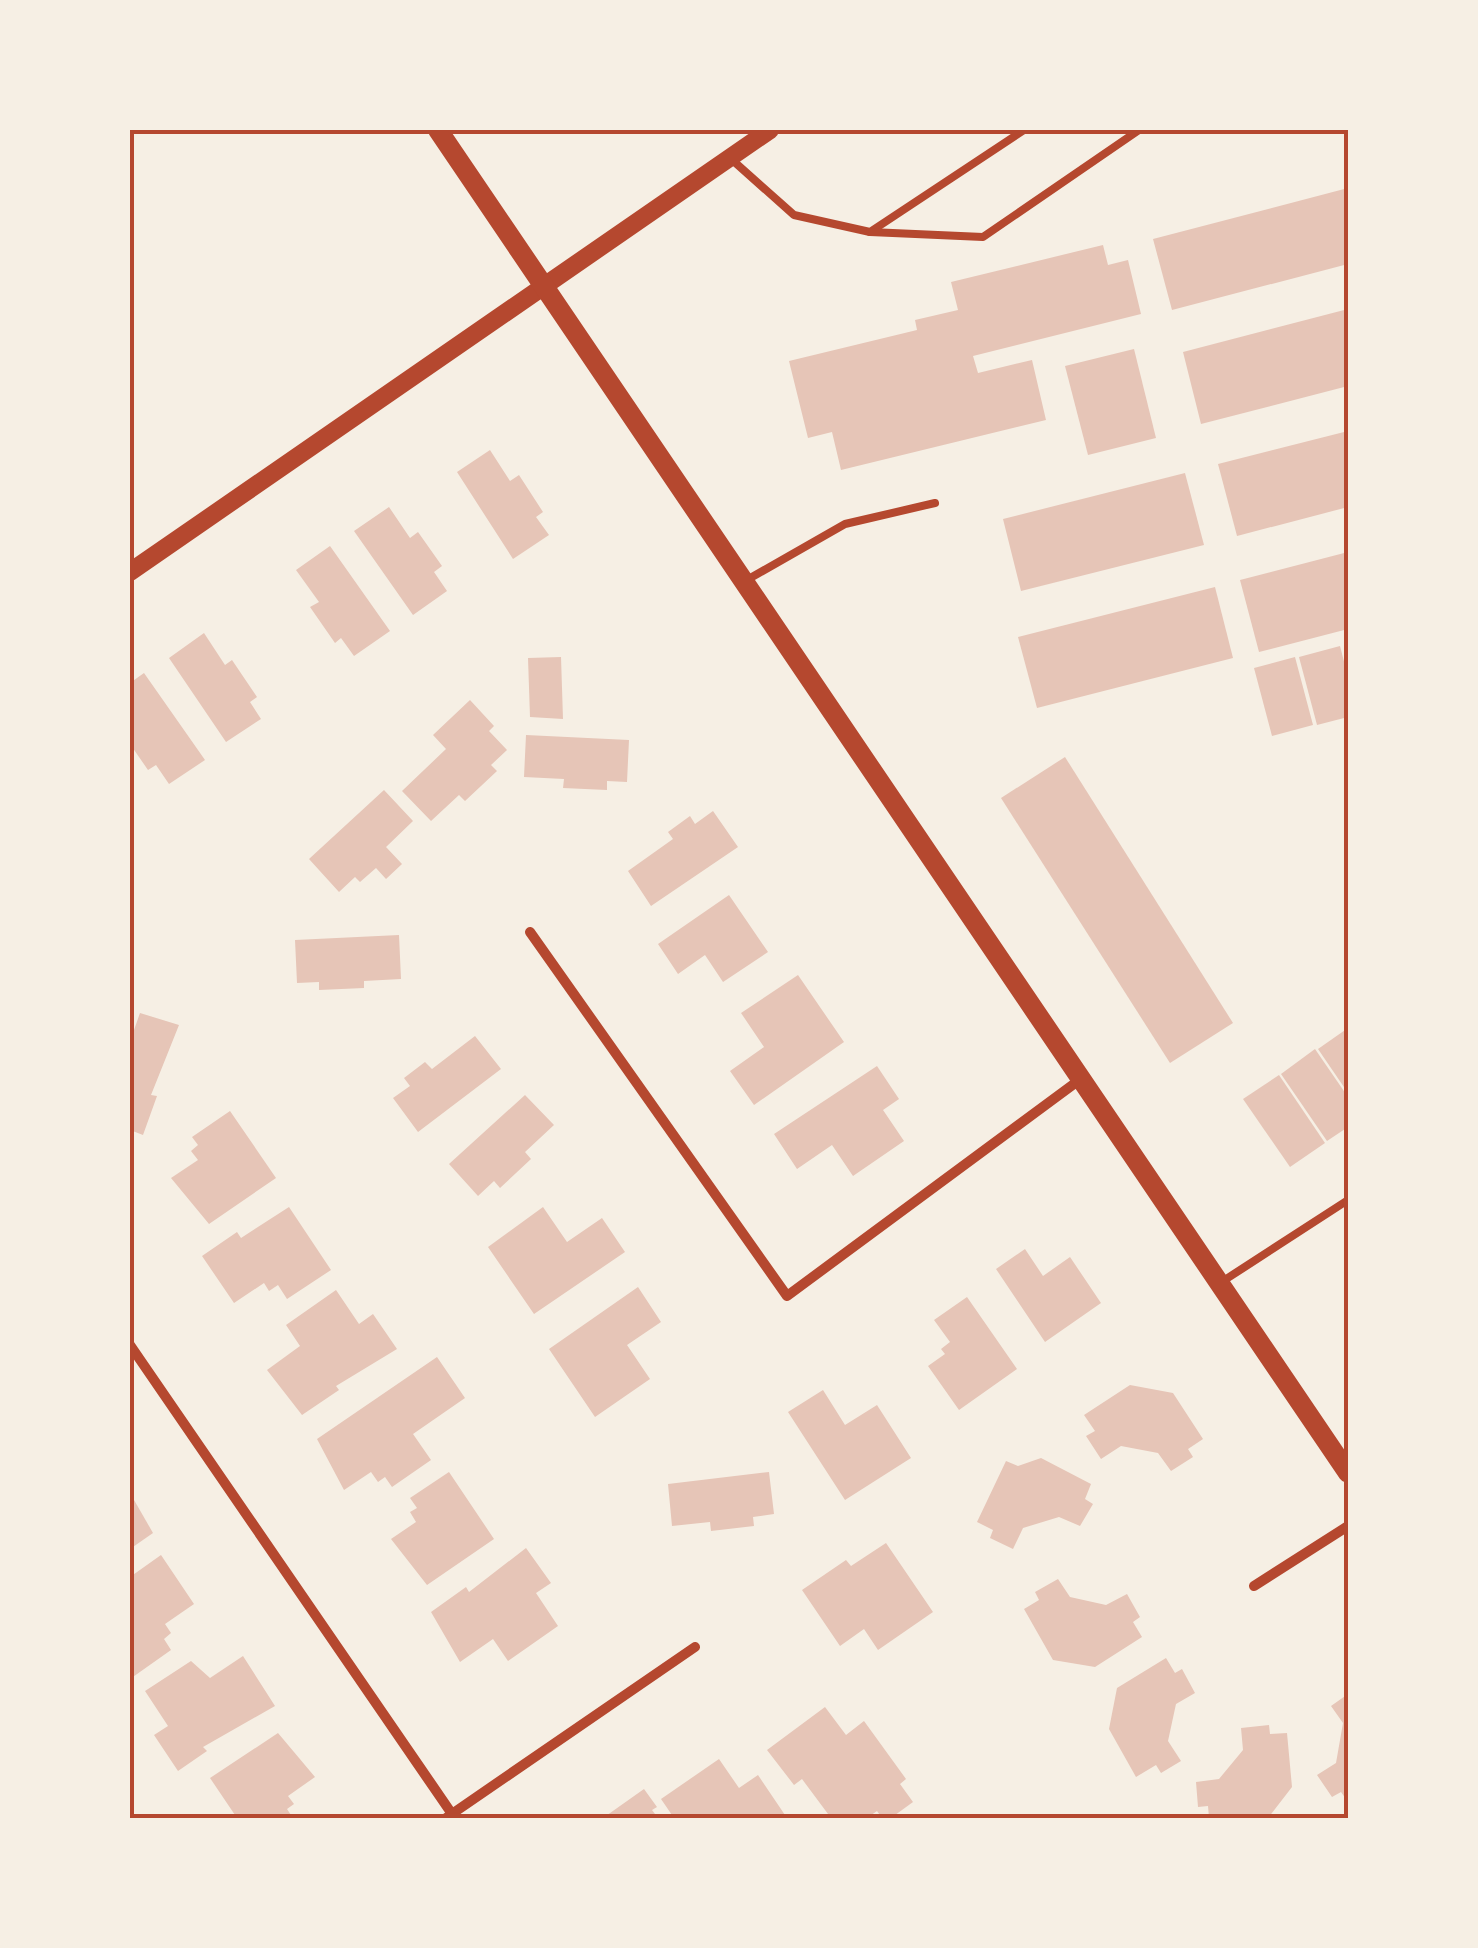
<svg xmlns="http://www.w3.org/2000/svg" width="1478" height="1948" viewBox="0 0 1478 1948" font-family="Roboto,sans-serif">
<rect width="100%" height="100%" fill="#f6efe4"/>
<!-- building -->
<g fill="#e6c5b7">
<polygon points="1348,188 1348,264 1172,310 1153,239"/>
<polygon points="1103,245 1108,265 1128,260 1141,314 973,356 978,373 1032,360 1046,420 841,470 832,432 808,438 789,361 917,330 915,320 958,310 951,282"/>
<polygon points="1348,309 1348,386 1201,424 1183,352"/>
<polygon points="1134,349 1156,438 1088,455 1065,366"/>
<polygon points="1348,431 1348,507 1237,536 1218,464"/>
<polygon points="490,450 510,481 519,475 543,512 536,517 549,535 513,559 457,472"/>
<polygon points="1185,473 1204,545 1021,591 1003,519"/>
<polygon points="389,507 410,538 418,532 442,566 434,572 447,591 413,615 354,531"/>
<polygon points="330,546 390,631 354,656 341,638 335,643 310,607 319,602 296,570"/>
<polygon points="1348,552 1348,629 1259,652 1240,580"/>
<polygon points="1215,587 1233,658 1037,708 1018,637"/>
<polygon points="204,633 225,665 232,660 257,697 250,702 261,719 226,742 169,658"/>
<polygon points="1340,646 1348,677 1348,717 1317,725 1299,657"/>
<polygon points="561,657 563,719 530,717 528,658"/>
<polygon points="1295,657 1313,725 1272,736 1254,668"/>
<polygon points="144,673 205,760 169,784 156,765 148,770 130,744 130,683"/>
<polygon points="470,700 494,726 489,731 507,750 491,765 497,771 465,801 459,795 431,821 402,791 446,749 433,735"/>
<polygon points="526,735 629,740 627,782 607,781 607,790 563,788 564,779 524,777"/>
<polygon points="1065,757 1233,1023 1170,1063 1001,798"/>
<polygon points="384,790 413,821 386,847 402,864 386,879 376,868 360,882 355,877 339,892 309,859"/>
<polygon points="713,811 738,847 651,906 628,871 673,839 668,832 690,816 695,824"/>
<polygon points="729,895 768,952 723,982 705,955 678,974 658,944"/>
<polygon points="399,935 401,979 364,981 364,988 319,990 319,982 297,983 295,940"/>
<polygon points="798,975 844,1042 754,1105 730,1071 764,1047 741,1013"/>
<polygon points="140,1013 179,1025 151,1095 157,1096 143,1135 130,1130 130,1028 134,1030"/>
<polygon points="1348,1028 1348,1093 1318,1049"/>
<polygon points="475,1036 501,1069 418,1132 393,1098 410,1086 404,1078 425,1062 432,1069"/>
<polygon points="1315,1049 1348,1097 1348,1127 1327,1141 1281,1074"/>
<polygon points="877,1066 899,1099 883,1110 904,1141 853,1176 832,1145 797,1169 774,1134"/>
<polygon points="1279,1075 1325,1143 1290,1167 1243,1099"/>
<polygon points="525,1095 554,1125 525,1152 531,1159 500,1188 494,1181 478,1196 449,1164"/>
<polygon points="230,1111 276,1178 209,1224 171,1178 198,1160 191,1151 198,1145 192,1137"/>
<polygon points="289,1207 331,1270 287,1299 278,1285 269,1291 264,1283 234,1303 202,1256 237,1232 241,1238"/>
<polygon points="543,1207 567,1242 602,1218 625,1252 534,1314 488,1247"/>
<polygon points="1025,1249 1043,1276 1070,1257 1101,1303 1045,1342 996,1269"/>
<polygon points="638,1287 661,1322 627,1345 650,1379 595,1417 549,1349"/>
<polygon points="336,1290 359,1324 373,1314 397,1349 336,1386 339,1390 302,1415 267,1370 300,1346 286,1325"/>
<polygon points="967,1297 1017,1369 959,1410 928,1366 945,1354 941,1349 950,1342 934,1320"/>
<polygon points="437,1357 465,1398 413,1434 431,1460 392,1487 385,1477 378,1482 371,1472 344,1490 317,1439"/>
<polygon points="1130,1385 1173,1393 1203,1439 1188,1449 1193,1457 1171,1471 1158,1453 1121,1446 1101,1459 1086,1436 1095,1431 1084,1415"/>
<polygon points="823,1390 845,1425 877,1405 911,1458 845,1500 788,1412"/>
<polygon points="1041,1458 1091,1484 1085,1499 1093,1504 1080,1526 1059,1517 1023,1528 1013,1549 990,1538 993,1530 977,1522 1006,1461 1018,1466"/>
<polygon points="449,1472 494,1539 427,1585 391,1539 416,1522 410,1512 417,1508 410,1498"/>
<polygon points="769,1472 774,1514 753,1517 754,1526 711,1531 710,1522 672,1526 668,1484"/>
<polygon points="130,1493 153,1533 130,1549"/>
<polygon points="886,1543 933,1612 878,1650 864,1629 840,1646 802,1590 846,1560 851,1566"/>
<polygon points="526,1548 551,1583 536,1593 558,1626 508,1661 493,1639 460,1662 431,1612 466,1587 469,1592"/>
<polygon points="161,1555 194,1604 165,1624 171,1633 164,1639 171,1650 130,1679 130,1577"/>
<polygon points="1058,1579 1070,1597 1106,1605 1127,1594 1140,1617 1133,1622 1142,1637 1095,1667 1053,1660 1024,1609 1039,1600 1035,1592"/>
<polygon points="243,1656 275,1706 203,1747 207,1751 178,1771 154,1735 168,1726 145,1691 191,1661 210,1678"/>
<polygon points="1166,1658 1175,1673 1182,1669 1195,1693 1176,1704 1168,1741 1181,1761 1161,1773 1156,1765 1136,1777 1109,1729 1117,1688"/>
<polygon points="1348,1694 1348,1802 1341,1792 1332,1797 1317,1775 1336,1763 1343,1723 1331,1706"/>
<polygon points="825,1707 846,1735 864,1721 906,1779 900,1784 913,1802 891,1818 882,1818 877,1811 867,1818 831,1818 802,1779 794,1785 767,1750"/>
<polygon points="1269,1725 1270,1734 1287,1733 1292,1787 1268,1818 1209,1818 1208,1806 1198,1807 1196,1782 1219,1779 1243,1750 1241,1728"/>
<polygon points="278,1733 315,1777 288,1796 294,1804 287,1809 293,1818 237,1818 210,1778"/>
<polygon points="719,1759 739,1788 758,1775 787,1818 674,1818 661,1799"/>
<polygon points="644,1789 657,1807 652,1810 658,1818 603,1818"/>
</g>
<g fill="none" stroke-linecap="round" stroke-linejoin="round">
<!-- service -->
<g stroke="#b5482f" stroke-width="8">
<polyline points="730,158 794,215 870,232 1024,130"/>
<polyline points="870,232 983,237 1139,130"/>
<polyline points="745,581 845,524 935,503"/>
<polyline points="1220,1283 1348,1200"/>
</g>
<!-- minor -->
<g stroke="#b5482f" stroke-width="10">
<polyline points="530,932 787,1296 1082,1078"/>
<polyline points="130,1345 452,1814"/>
<polyline points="1254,1586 1348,1526"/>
<polyline points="446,1818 695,1647"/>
</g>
<!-- tertiary -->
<polyline stroke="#b5482f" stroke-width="18" points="130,572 770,130"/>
<!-- secondary -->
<polyline stroke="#b5482f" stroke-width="20" points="438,130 1348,1473"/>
</g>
<!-- border -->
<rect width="1478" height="1948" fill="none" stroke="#f6efe4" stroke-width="265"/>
<rect x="132" y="132" width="1214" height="1684" fill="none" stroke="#b5482f" stroke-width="4"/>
</svg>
